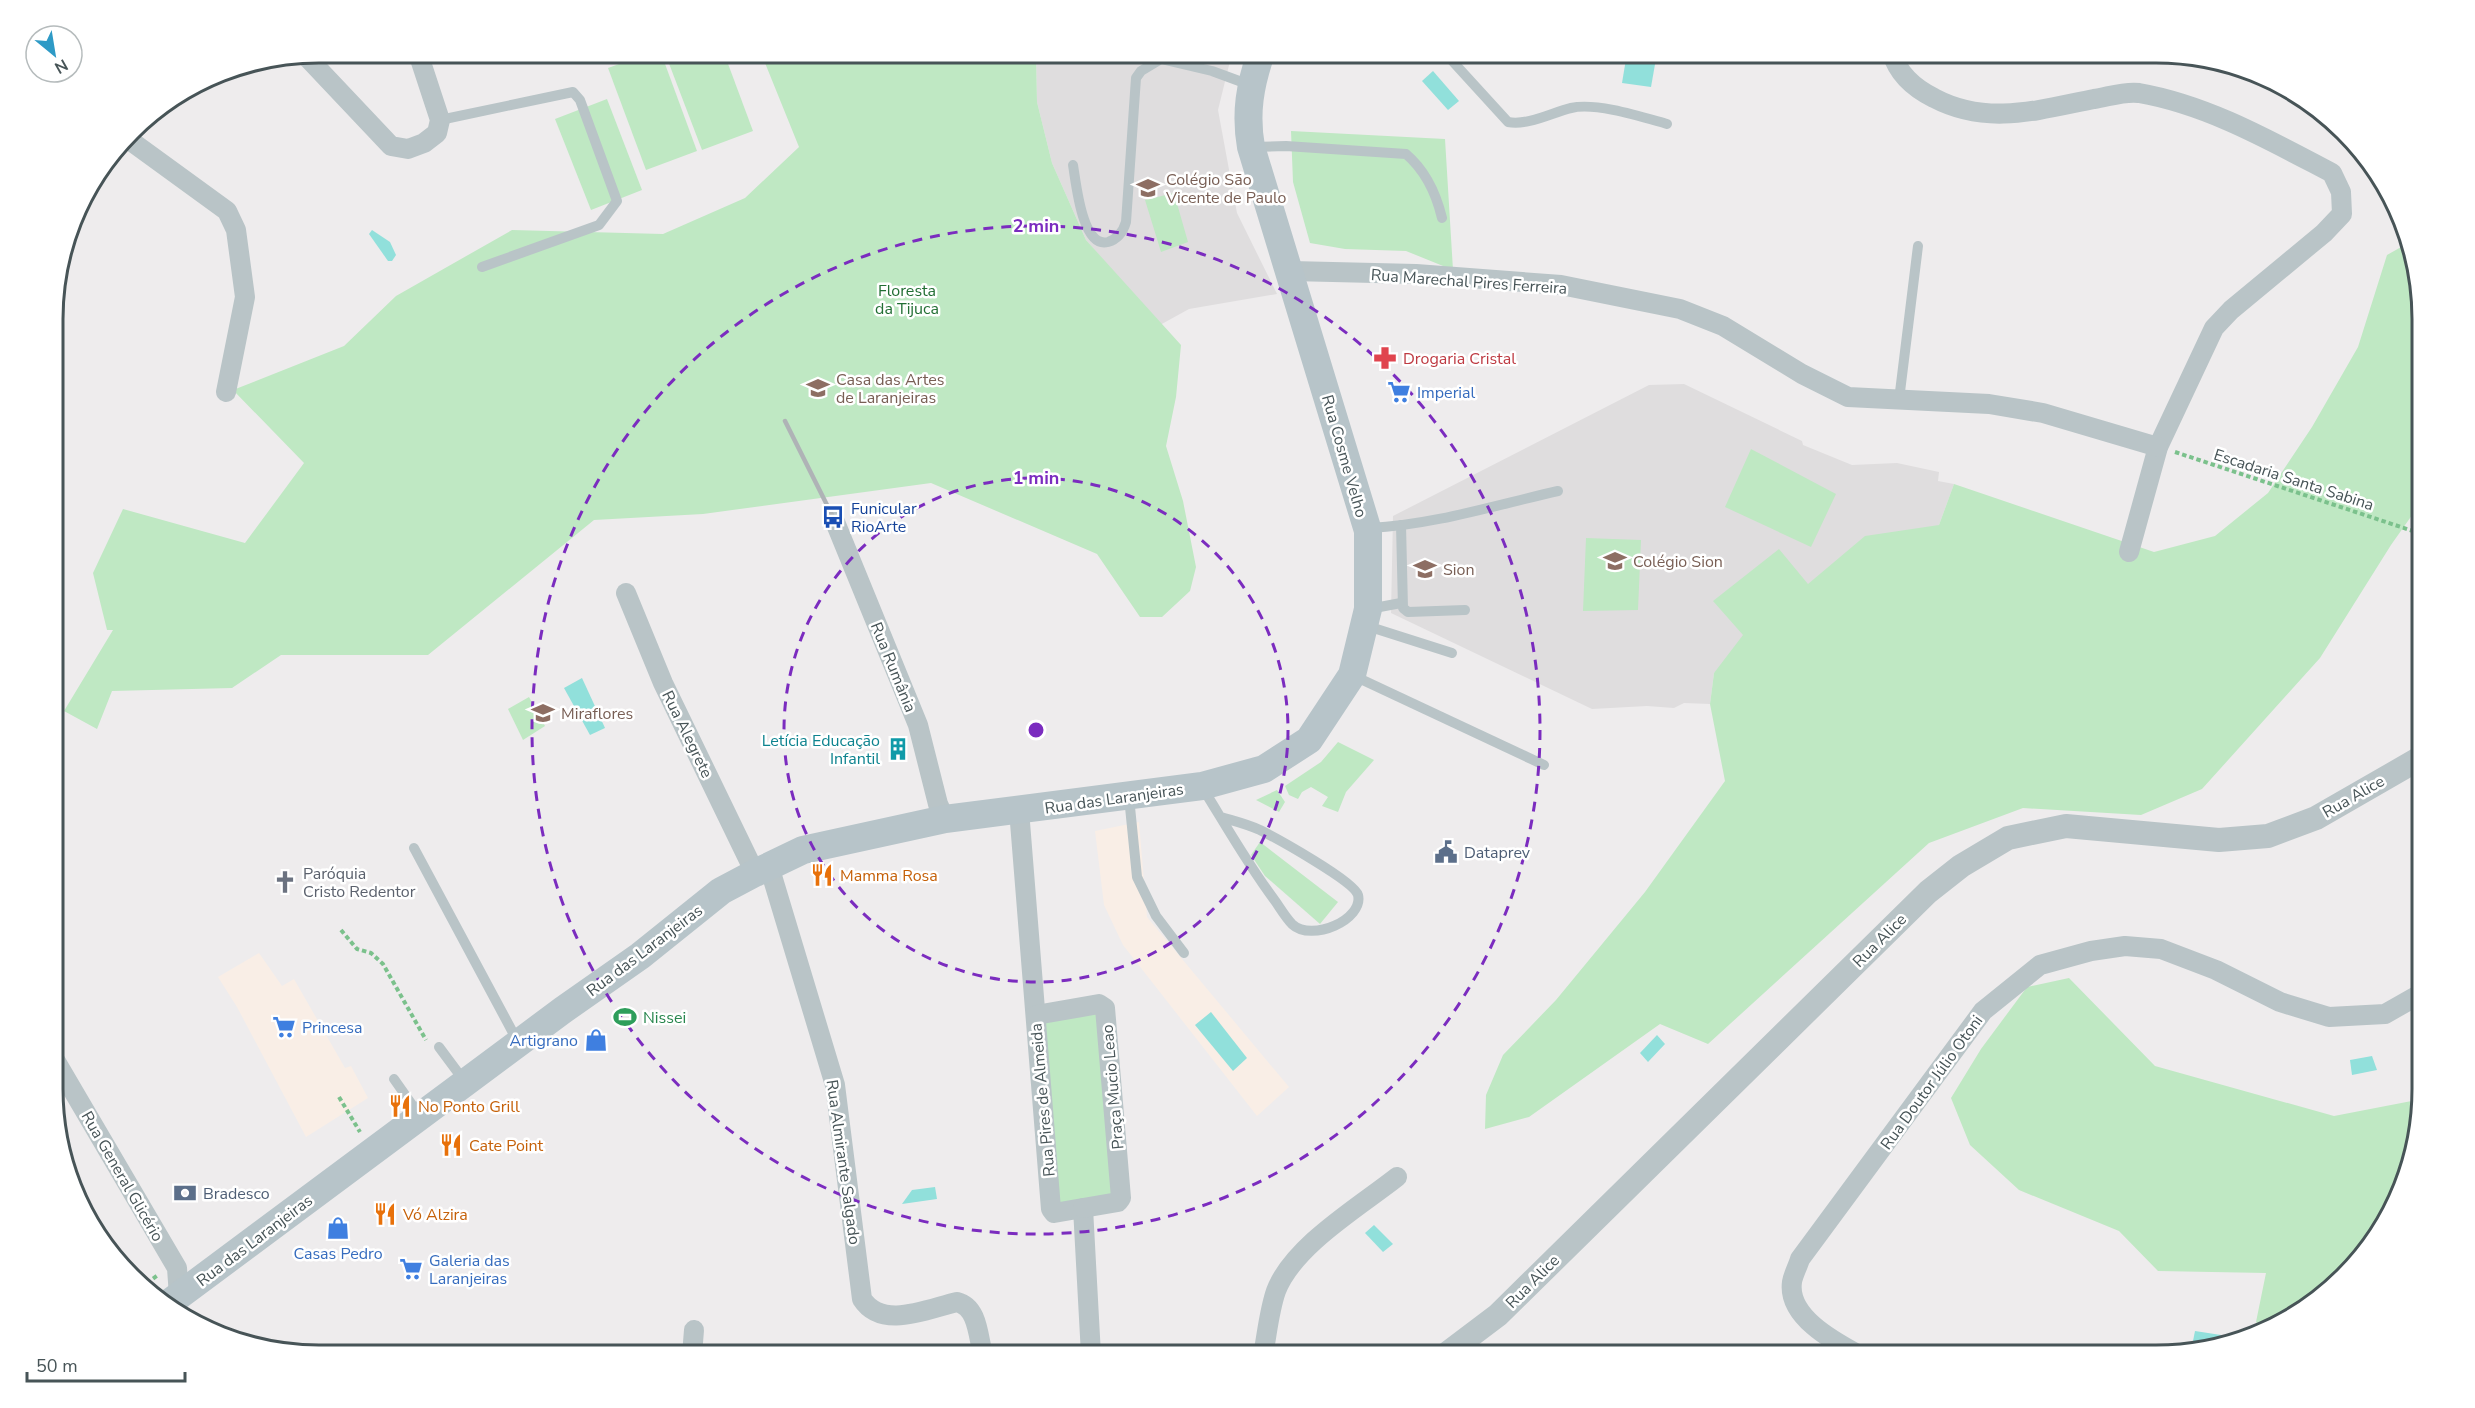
<svg xmlns="http://www.w3.org/2000/svg" width="2475" height="1408" viewBox="0 0 2475 1408" font-family="'Nunito Sans',sans-serif">
<rect width="100%" height="100%" fill="#eeeced"/>
<!-- commercial -->
<g fill="#f9eee6">
<polygon points="1139,822 1147,917 1289,1087 1257,1116 1123,945 1104,905 1095,831"/>
<polygon points="259,953 282,986 294,979 345,1068 351,1066 368,1098 306,1137 237,1007 218,977"/>
</g>
<!-- education -->
<g fill="#dfddde">
<polygon points="1036,53 1232,53 1218,110 1237,213 1277,294 1189,309 1160,325 1086,240 1052,163 1037,102"/>
<polygon points="1684,384 1802,441 1803,445 1852,465 1897,463 1939,472 1938,481 1954,484 1939,525 1714,673 1710,704 1684,703 1674,708 1647,706 1592,709 1391,613 1393,516 1649,385"/>
</g>
<!-- green -->
<g fill="#bfe8c3">
<polygon points="650,53 661,53 697,151 646,170 608,68"/>
<polygon points="665,53 724,53 753,131 702,150"/>
<polygon points="761,53 1036,53 1037,102 1052,163 1086,240 1181,345 1176,397 1166,446 1183,501 1196,567 1190,591 1162,617 1140,617 1097,554 931,483 703,514 594,520 428,655 281,655 232,688 112,691 97,729 64,711 113,630 107,630 93,573 123,509 245,543 304,463 233,390 344,346 396,296 512,230 663,234 745,198 799,147"/>
<polygon points="607,99 642,190 591,210 555,119"/>
<polygon points="1291,131 1445,139 1453,270 1406,251 1345,249 1310,243 1293,182"/>
<polygon points="1174,193 1188,242 1161,252 1145,200"/>
<polygon points="2410,242 2422,302 2422,501 2391,545 2320,658 2202,789 2141,815 2023,808 1929,843 1708,1044 1660,1024 1529,1117 1485,1129 1486,1095 1503,1055 1556,1000 1645,892 1725,781 1710,704 1714,673 1743,635 1713,601 1779,549 1808,584 1865,536 1939,525 1954,484 2154,552 2215,536 2268,493 2312,427 2358,347 2387,255"/>
<polygon points="1751,449 1836,494 1811,547 1725,507"/>
<polygon points="1586,538 1641,540 1638,610 1583,611"/>
<polygon points="529,697 545,726 523,740 508,709"/>
<polygon points="1338,742 1374,760 1346,792 1338,812 1322,806 1328,797 1311,787 1302,792 1298,799 1289,795 1285,786 1321,762"/>
<polygon points="1277,790 1285,802 1279,812 1256,800"/>
<polygon points="1260,842 1338,902 1320,924 1265,876 1251,855"/>
<polygon points="2069,978 2155,1066 2334,1116 2422,1099 2387,1222 2345,1277 2289,1320 2262,1328 2256,1322 2266,1273 2158,1271 2119,1231 2019,1190 1970,1145 1951,1098 1981,1049 2027,987"/>
<polygon points="1102,1012 1119,1207 1056,1215 1033,1020"/>
</g>
<!-- water -->
<g fill="#91e0db">
<polygon points="1627,53 1657,53 1651,87 1622,83"/>
<polygon points="1433,71 1459,101 1448,110 1422,81"/>
<polygon points="372,230 390,242 396,255 392,261 388,261 369,234"/>
<polygon points="582,678 605,728 590,735 564,688"/>
<polygon points="1211,1012 1247,1058 1233,1071 1195,1025"/>
<polygon points="1657,1035 1665,1044 1648,1062 1640,1053"/>
<polygon points="2372,1056 2377,1070 2352,1075 2350,1060"/>
<polygon points="935,1187 937,1199 902,1204 912,1190"/>
<polygon points="1374,1225 1393,1244 1383,1252 1365,1233"/>
<polygon points="2195,1331 2221,1335 2221,1340 2208,1344 2193,1341"/>
</g>
<g fill="none" stroke-linecap="round" stroke-linejoin="round">
<!-- path -->
<g stroke="#7bc18c" stroke-width="4" stroke-dasharray="4.5 3" stroke-linecap="butt">
<polyline points="2175,452 2422,534"/>
<polyline points="341,930 357,949 371,953 383,964 426,1040"/>
<polyline points="339,1097 360,1132"/>
<polyline points="147,1283 158,1275"/>
</g>
<!-- service -->
<g stroke="#b9c4c7" stroke-width="10">
<path d="M1445,53L1508,122C1528,126 1553,112 1571,108C1596,102 1642,117 1667,124"/>
<polyline points="440,120 573,92 580,100 617,201 599,225 482,267"/>
<path d="M1251,147L1286,146L1406,154C1426,171 1436,193 1442,218"/>
<path d="M1073,165C1076,182 1082,249 1108,242C1118,239 1123,232 1126,222L1136,78L1141,71L1161,59L1212,71L1250,85"/>
<polyline points="1899,400 1918,246"/>
<polyline points="1401,525 1403,608 1408,612 1465,610"/>
<path d="M1370,528C1433,525 1496,505 1558,491"/>
<polyline points="1369,609 1401,603"/>
<polyline points="1364,625 1452,653"/>
<polyline points="1352,675 1544,765"/>
<path d="M1202,787C1225,824 1247,863 1273,898C1279,906 1285,917 1292,924C1312,943 1364,919 1358,895C1354,881 1276,838 1260,830C1247,824 1234,821 1221,817"/>
<polyline points="1129,797 1137,877 1156,916 1184,953"/>
<polyline points="414,848 518,1042"/>
<polyline points="439,1047 465,1082"/>
<polyline points="394,1079 420,1116"/>
</g>
<!-- minor -->
<g stroke="#b9c4c7" stroke-width="20">
<path d="M1892,53C1898,74 1914,88 1934,98C1987,126 2038,110 2094,99C2108,97 2124,91 2139,93C2208,105 2271,141 2332,173L2341,192L2342,214L2324,233L2231,310L2214,328L2158,447L2129,552"/>
<polyline points="305,55 391,146 408,149 424,143 437,133 440,120 418,53"/>
<polyline points="128,139 227,211 236,230 245,297 226,392"/>
<polyline points="1291,271 1416,274 1561,285 1680,309 1723,326 1802,374 1848,397 1989,404 2043,413 2158,447"/>
<polyline points="833,517 918,725 938,804 945,819"/>
<polyline points="626,593 663,683 755,873"/>
<polyline points="1019,810 1051,1209 1054,1213 1083,1208 1091,1355"/>
<path d="M769,866L835,1085L862,1299C882,1330 927,1309 957,1302C978,1307 978,1336 983,1355"/>
<polyline points="1036,1015 1099,1004 1105,1008 1121,1198 1118,1202 1083,1208"/>
<polyline points="55,1060 177,1268 179,1296"/>
<polyline points="692,1355 694,1330"/>
<path d="M1263,1355C1267,1335 1269,1311 1276,1291C1293,1246 1359,1207 1397,1177"/>
<path d="M1859,1355C1835,1342 1787,1317 1792,1282C1793,1275 1798,1266 1800,1259L1983,1011L2040,965L2091,951L2125,946L2161,949L2216,970L2280,1002L2329,1017L2385,1014L2422,993"/>
</g>
<!-- tertiary -->
<polyline stroke="#b9c4c7" stroke-width="24" points="1445,1355 1498,1315 1928,892 1961,866 2008,838 2066,826 2219,840 2268,836 2316,818 2422,757"/>
<!-- secondary -->
<path stroke="#b7c4c9" stroke-width="28" d="M169,1303L563,1010L640,956L721,891L755,873L803,850L945,819L1202,786L1264,769L1309,740L1352,675L1368,609V531L1251,147C1245,113 1250,85 1261,53"/>
<!-- rail -->
<polyline stroke="#afb3b6" stroke-width="4.5" points="785,421 833,517"/>
</g>
<!-- distance rings -->
<g fill="none" stroke="#7b2cbf" stroke-width="3" stroke-dasharray="10 8">
<circle cx="1036" cy="730" r="252"/>
<circle cx="1036" cy="730" r="504"/>
</g>
<!-- icons -->
<defs>
<g id="school-bare" transform="scale(1.8)"><path d="M0-5L7-2L0 1L-7-2ZM-4 1L0 2.5L4 1V4Q0 6-4 4Z" fill="#8d6e63" stroke="#fff" stroke-width="2.5" paint-order="stroke"/></g>
<g id="pharmacy-bare" transform="scale(1.8)"><path d="M-2-6h4v4h4v4h-4v4h-4v-4h-4v-4h4Z" fill="#e0444e" stroke="#fff" stroke-width="2.5" paint-order="stroke"/></g>
<g id="supermarket-bare" transform="scale(1.8)"><path d="M-6-5.5h2.5l.6 2H6L4.5 2H-2.5L-4.4-4H-6ZM-1.5 3.2a1.3 1.3 0 1 0 .1 0ZM3 3.2a1.3 1.3 0 1 0 .1 0Z" fill="#3f7fe0" stroke="#fff" stroke-width="2.5" paint-order="stroke"/></g>
<g id="bus-bare" transform="scale(1.8)"><path d="M-5-6H5V4H4V6H2V4H-2V6H-4V4H-5ZM-3.5-4V0h7V-4ZM-3.5 1.2v1.5H-2V1.2ZM2 1.2v1.5H3.5V1.2Z" fill="#1a4fb4" stroke="#fff" stroke-width="2.5" paint-order="stroke"/></g>
<g id="building-bare" transform="scale(1.8)"><path d="M-4-6H4V6H1V3H-1V6H-4ZM-2.5-4.3h1.7v1.8h-1.7ZM.8-4.3h1.7v1.8H.8ZM-2.5-1h1.7V.8h-1.7ZM.8-1h1.7V.8H.8Z" fill="#0f9aa8" stroke="#fff" stroke-width="2.5" paint-order="stroke"/></g>
<g id="civic-bare" transform="scale(1.8)"><path d="M-.6-6.5H3V-4.5H.6V-3L4-1V1h2V6H-6V1h2V-1L-.6-3ZM-1.2 2.5V6h2.4V2.5Z" fill="#5c6f8a" stroke="#fff" stroke-width="2.5" paint-order="stroke"/></g>
<g id="restaurant-bare" transform="scale(1.8)"><path d="M-5-6h1v4h1v-4h1v4h1v-4h1v5L-1.5 .5V6h-2V.5L-5-1ZM5-6V6H3V1.5H1.5Q1.5-4 5-6Z" fill="#e8710a" stroke="#fff" stroke-width="2.5" paint-order="stroke"/></g>
<g id="church-bare" transform="scale(1.8)"><path d="M-1.2-6h2.4v3.5h3.3v2.4h-3.3V6h-2.4V-.1h-3.3v-2.4h3.3Z" fill="#6b7280" stroke="#fff" stroke-width="2.5" paint-order="stroke"/></g>
<g id="stadium-bare" transform="scale(1.8)"><path d="M0-5a6.5 5 0 1 0 0 10a6.5 5 0 1 0 0-10ZM-3.5-1.8h7v3.6h-7Z" fill="#2e9e5b" stroke="#fff" stroke-width="2.5" paint-order="stroke"/></g>
<g id="shop-bare" transform="scale(1.8)"><path d="M-5-2.5h2.3a2.7 3.5 0 0 1 5.4 0H5L5.5 6h-11ZM-1.5-2.5h3a1.5 2.3 0 0 0-3 0Z" fill="#3f7fe0" stroke="#fff" stroke-width="2.5" paint-order="stroke"/></g>
<g id="bank-bare" transform="scale(1.8)"><path d="M-6-4H6V4H-6ZM0-2.3a2.3 2.3 0 1 0 0 4.6a2.3 2.3 0 1 0 0-4.6Z" fill="#5c6f8a" stroke="#fff" stroke-width="2.5" paint-order="stroke"/></g>
</defs>
<g fill-rule="evenodd">
<use href="#school-bare" x="1148" y="188"/>
<use href="#pharmacy-bare" x="1385" y="358"/>
<use href="#school-bare" x="818" y="388"/>
<use href="#supermarket-bare" x="1399" y="392"/>
<use href="#bus-bare" x="833" y="517"/>
<use href="#school-bare" x="1615" y="561"/>
<use href="#school-bare" x="1425" y="569"/>
<use href="#school-bare" x="543" y="713"/>
<use href="#building-bare" x="898" y="749"/>
<use href="#civic-bare" x="1446" y="852"/>
<use href="#restaurant-bare" x="822" y="875"/>
<use href="#church-bare" x="285" y="882"/>
<use href="#stadium-bare" x="625" y="1017"/>
<use href="#supermarket-bare" x="284" y="1027"/>
<use href="#shop-bare" x="596" y="1040"/>
<use href="#restaurant-bare" x="400" y="1106"/>
<use href="#restaurant-bare" x="451" y="1145"/>
<use href="#bank-bare" x="185" y="1193"/>
<use href="#restaurant-bare" x="385" y="1214"/>
<use href="#shop-bare" x="338" y="1228"/>
<use href="#supermarket-bare" x="411" y="1269"/>
</g>
<g text-anchor="middle" stroke-width="5" stroke-linejoin="round" paint-order="stroke">
<!-- education labels -->
<g font-size="16" fill="#785e54" stroke="#fff" text-anchor="start">
<text x="1166" y="185">Colégio São<tspan x="1166" dy="18">Vicente de Paulo</tspan></text>
<text x="836" y="385">Casa das Artes<tspan x="836" dy="18">de Laranjeiras</tspan></text>
<text x="1633" y="567">Colégio Sion</text>
<text x="1443" y="575">Sion</text>
<text x="561" y="719">Miraflores</text>
</g>
<!-- street labels -->
<g font-size="16" fill="#475457" stroke="#fff">
<text transform="translate(1469 281) rotate(4)" y="6">Rua Marechal Pires Ferreira</text>
<text transform="translate(1345 456) rotate(74)" y="6">Rua Cosme Velho</text>
<text transform="translate(2294 479) rotate(18)" y="6">Escadaria Santa Sabina</text>
<text transform="translate(894 667) rotate(68)" y="6">Rua Rumânia</text>
<text transform="translate(688 734) rotate(64)" y="6">Rua Alegrete</text>
<text transform="translate(2353 796) rotate(-30)" y="6">Rua Alice</text>
<text transform="translate(1114 798) rotate(-8)" y="6">Rua das Laranjeiras</text>
<text transform="translate(1879 940) rotate(-45)" y="6">Rua Alice</text>
<text transform="translate(644 950) rotate(-37)" y="6">Rua das Laranjeiras</text>
<text transform="translate(1931 1082) rotate(-54)" y="6">Rua Doutor Júlio Otoni</text>
<text transform="translate(1112 1087) rotate(-95)" y="6">Praça Mucio Leao</text>
<text transform="translate(1042 1100) rotate(-95)" y="6">Rua Pires de Almeida</text>
<text transform="translate(844 1162) rotate(82)" y="6">Rua Almirante Salgado</text>
<text transform="translate(123 1176) rotate(60)" y="6">Rua General Glicério</text>
<text transform="translate(254 1240) rotate(-37)" y="6">Rua das Laranjeiras</text>
<text transform="translate(1532 1281) rotate(-45)" y="6">Rua Alice</text>
</g>
<!-- park labels -->
<g font-size="16" fill="#216e33" stroke="#fff">
<text x="907" y="296">Floresta<tspan x="907" dy="18">da Tijuca</tspan></text>
</g>
<!-- health labels -->
<g font-size="16" fill="#be3a42" stroke="#fff" text-anchor="start">
<text x="1403" y="364">Drogaria Cristal</text>
</g>
<!-- shop labels -->
<g font-size="16" fill="#366cbe" stroke="#fff" text-anchor="start">
<text x="1417" y="398">Imperial</text>
<text x="302" y="1033">Princesa</text>
<text x="578" y="1046" text-anchor="end">Artigrano</text>
<text x="338" y="1259" text-anchor="middle">Casas Pedro</text>
<text x="429" y="1266">Galeria das<tspan x="429" dy="18">Laranjeiras</tspan></text>
</g>
<!-- transit labels -->
<g font-size="16" fill="#164399" stroke="#fff" text-anchor="start">
<text x="851" y="514">Funicular<tspan x="851" dy="18">RioArte</tspan></text>
</g>
<!-- culture labels -->
<g font-size="16" fill="#0d838f" stroke="#fff" text-anchor="end">
<text x="880" y="746">Letícia Educação<tspan x="880" dy="18">Infantil</tspan></text>
</g>
<!-- service labels -->
<g font-size="16" fill="#4e5e75" stroke="#fff" text-anchor="start">
<text x="1464" y="858">Dataprev</text>
<text x="203" y="1199">Bradesco</text>
</g>
<!-- worship labels -->
<g font-size="16" fill="#5b616d" stroke="#fff" text-anchor="start">
<text x="303" y="879">Paróquia<tspan x="303" dy="18">Cristo Redentor</tspan></text>
</g>
<!-- food labels -->
<g font-size="16" fill="#c56008" stroke="#fff" text-anchor="start">
<text x="840" y="881">Mamma Rosa</text>
<text x="418" y="1112">No Ponto Grill</text>
<text x="469" y="1151">Cate Point</text>
<text x="403" y="1220">Vó Alzira</text>
</g>
<!-- leisure labels -->
<g font-size="16" fill="#27864d" stroke="#fff" text-anchor="start">
<text x="643" y="1023">Nissei</text>
</g>
</g>
<!-- crop -->
<path d="M0 0H2475V1408H0ZM319 63H2156A256 256 0 0 1 2412 319V1089A256 256 0 0 1 2156 1345H319A256 256 0 0 1 63 1089V319A256 256 0 0 1 319 63Z" fill="#fff" fill-rule="evenodd"/>
<path fill="none" stroke="#475457" stroke-width="3" d="M319 63H2156A256 256 0 0 1 2412 319V1089A256 256 0 0 1 2156 1345H319A256 256 0 0 1 63 1089V319A256 256 0 0 1 319 63Z"/>
<circle cx="1036" cy="730" r="9" fill="#7b2cbf" stroke="#fff" stroke-width="3"/>
<g font-size="18" text-anchor="middle" font-weight="bold" fill="#7b2cbf" stroke="#fff" stroke-width="5" stroke-linejoin="round" paint-order="stroke">
<text x="1036" y="232">2 min</text>
<text x="1036" y="484">1 min</text>
</g>
<!-- north arrow -->
<g transform="translate(54 54) rotate(150)"><circle r="28" fill="#ffffff" stroke="#b5bbbc" stroke-width="1.5"/>
<path d="M0-4.5L10 22L0 15L-10 22Z" fill="#2e9ac6"/>
<text y="-9" font-size="16" font-weight="bold" text-anchor="middle" fill="#475457">N</text>
</g>
<!-- scale -->
<path d="M27 1372v9h158v-9" fill="none" stroke="#475457" stroke-width="3"/>
<text x="36" y="1372" font-size="18" fill="#475457" stroke="#ffffff" stroke-width="4.5" paint-order="stroke">50 m</text>
</svg>
